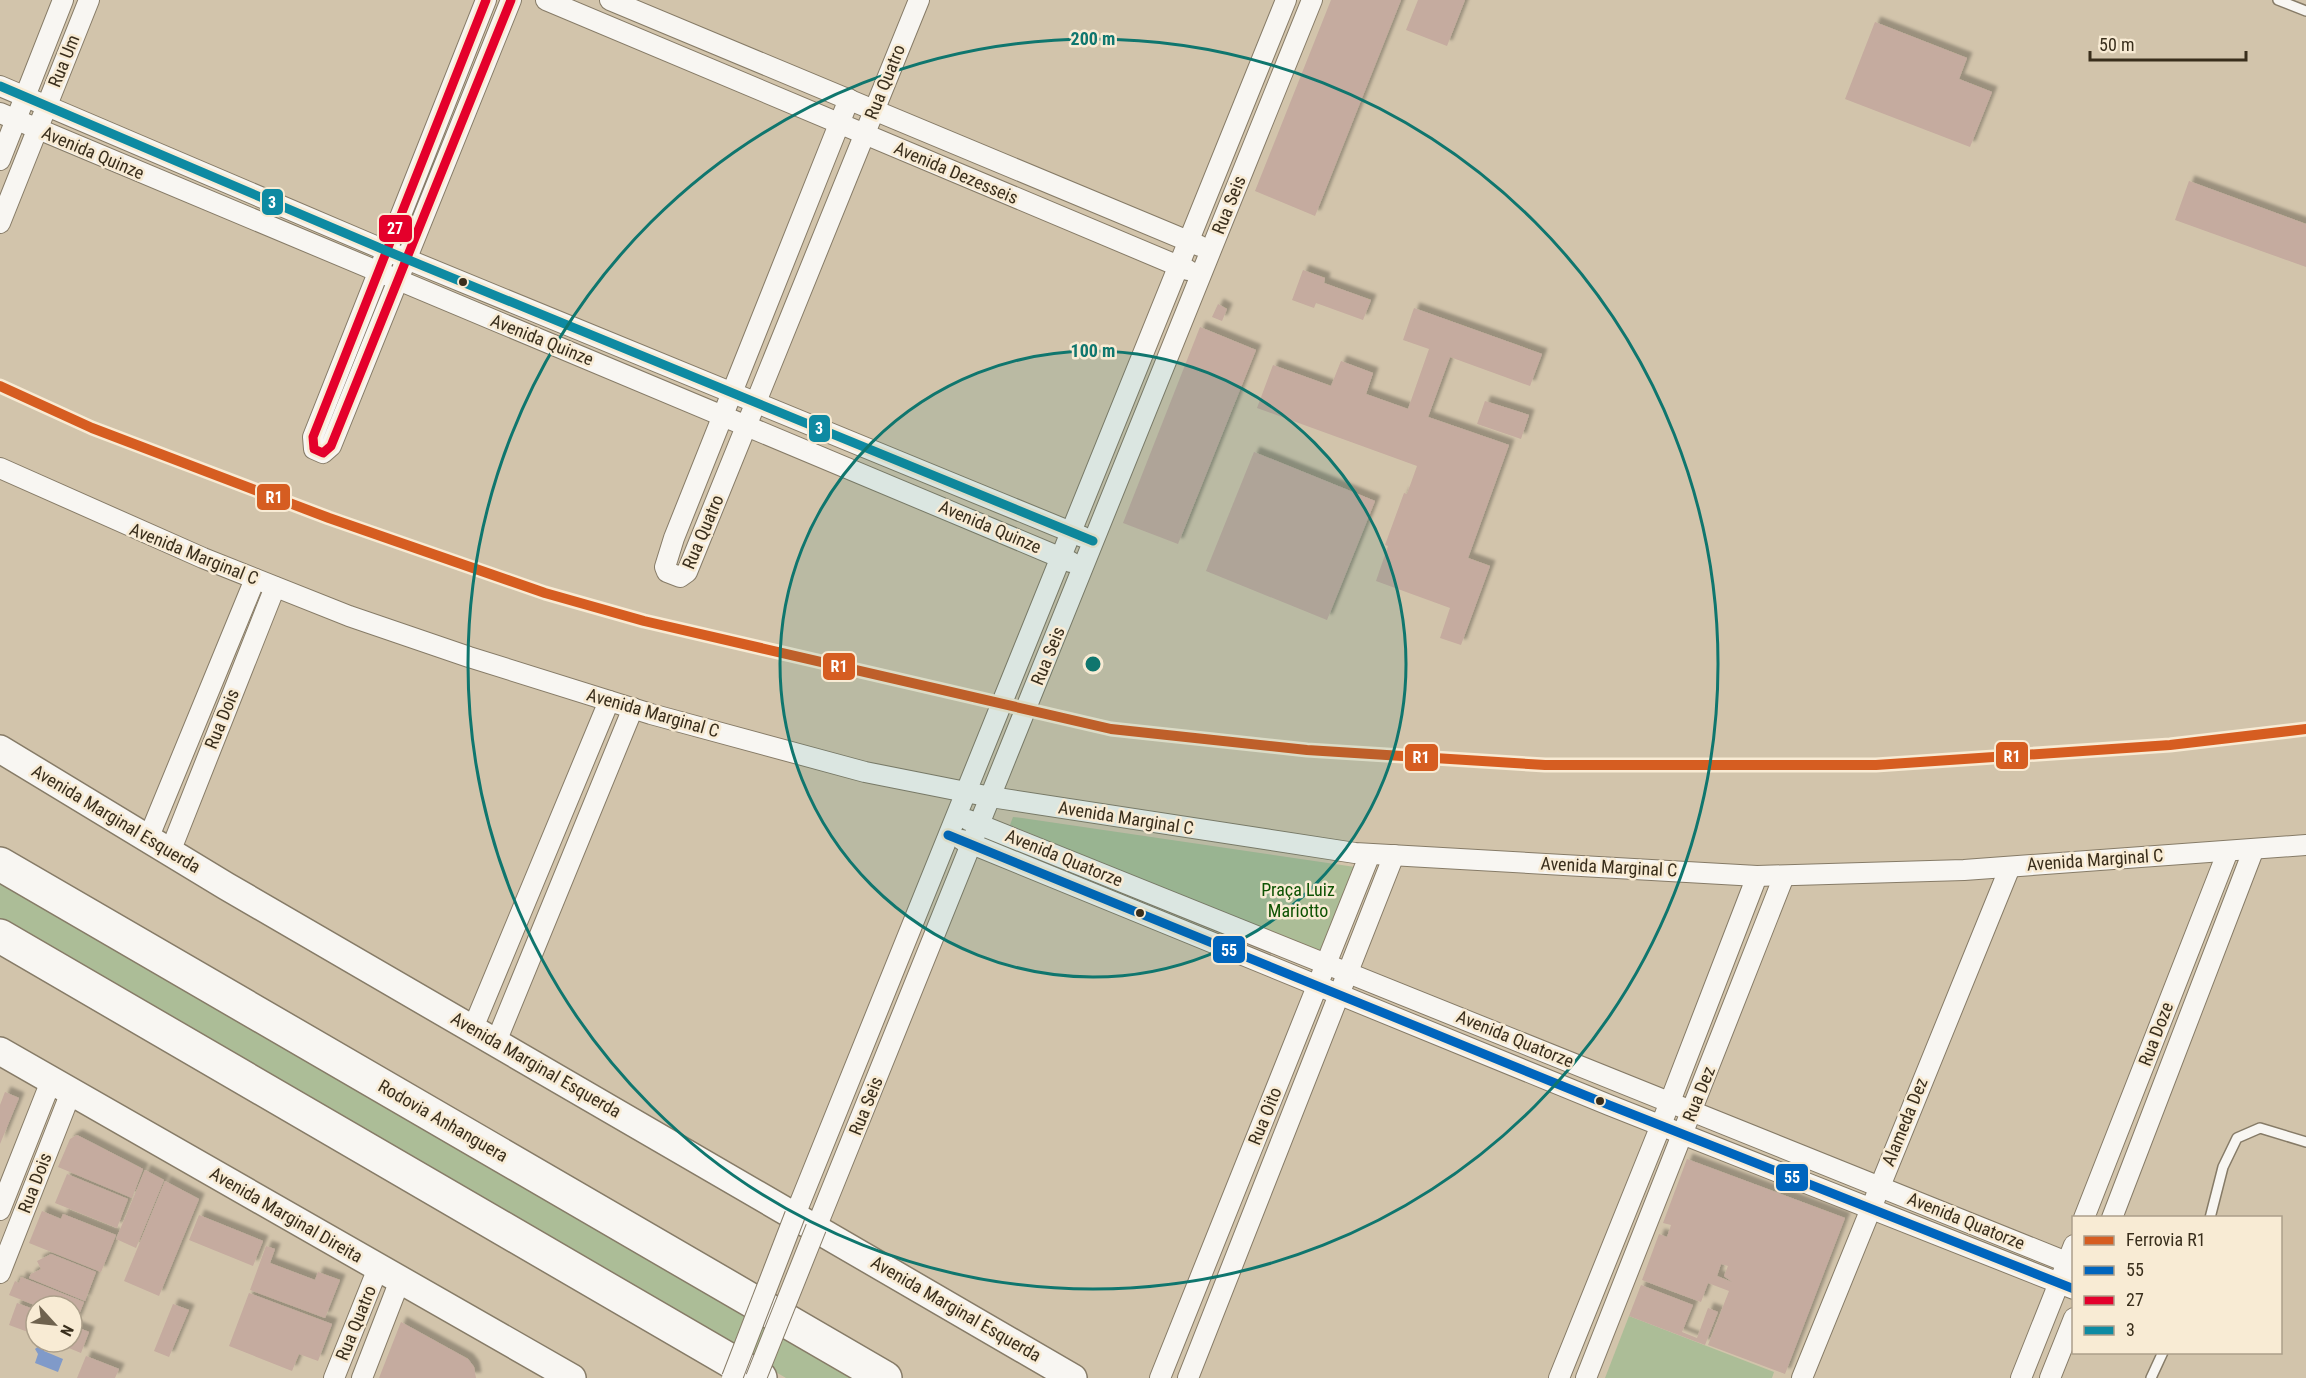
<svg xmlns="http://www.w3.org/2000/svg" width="2306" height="1378" viewBox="0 0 2306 1378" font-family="'Roboto Condensed',sans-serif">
<defs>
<filter id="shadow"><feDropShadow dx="5.5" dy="-5.5" stdDeviation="1.5" flood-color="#0004"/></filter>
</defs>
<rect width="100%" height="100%" fill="#d2c4ab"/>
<!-- green -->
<g fill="#acbd97">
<polygon points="1013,817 1022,818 1355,867 1321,955 1010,825"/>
<polygon points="0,879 859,1378 786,1378 0,923"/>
<polygon points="1629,1316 1774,1372 1772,1378 1605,1378"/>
</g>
<!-- water -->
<polygon fill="#809ac9" points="40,1345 44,1347 44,1351 63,1359 58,1372 35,1363 38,1354 35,1349"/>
<!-- building -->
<g fill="#c5ab9f" fill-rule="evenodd" filter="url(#shadow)">
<polygon points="1331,0 1401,0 1315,216 1255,191"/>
<polygon points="1418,0 1465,0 1447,46 1406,30"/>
<polygon points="1875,22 1967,58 1959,79 1992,92 1970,147 1845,99"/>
<polygon points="2189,181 2306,224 2306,267 2175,220"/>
<polygon points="1303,270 1325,278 1324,283 1371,300 1363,320 1316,303 1314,308 1292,300"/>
<polygon points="1218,304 1227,309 1222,321 1212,317"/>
<polygon points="1414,308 1542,354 1530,386 1450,357 1428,417 1509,445 1468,558 1490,566 1461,645 1440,638 1450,608 1376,581 1388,546 1385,545 1404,493 1407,494 1417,466 1257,408 1273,365 1331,386 1341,361 1373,373 1366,394 1408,409 1429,349 1403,340"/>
<polygon points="1200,327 1256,350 1178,544 1123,523"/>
<polygon points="1485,401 1529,415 1521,439 1477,424"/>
<polygon points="1254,452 1375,501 1327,620 1206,571"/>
<polygon points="5,1092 19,1098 0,1144 0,1105"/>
<polygon points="77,1135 143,1169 132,1198 58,1167 70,1139"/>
<path d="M1687,1159L1845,1218L1785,1374L1708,1345L1729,1291L1708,1283L1701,1302L1642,1280L1659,1234L1667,1237L1671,1225L1663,1223ZM1721,1264L1728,1266L1724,1276L1732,1282L1717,1276Z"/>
<polygon points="145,1170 164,1180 136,1248 116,1239"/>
<polygon points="67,1174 128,1199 117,1228 55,1203"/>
<polygon points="165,1181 199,1199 159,1296 124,1281"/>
<polygon points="42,1211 61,1219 63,1214 116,1235 101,1272 29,1243"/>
<polygon points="199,1215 263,1241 253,1266 189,1240"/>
<polygon points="266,1246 275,1249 270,1263 315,1280 318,1272 340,1280 325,1318 250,1290"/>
<polygon points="51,1254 96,1272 85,1301 29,1278 31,1274 41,1269 37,1261"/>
<polygon points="21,1277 84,1302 76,1322 72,1320 72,1306 37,1306 9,1295 15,1281 19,1283"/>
<polygon points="1641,1285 1693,1305 1682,1332 1697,1338 1708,1308 1718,1312 1705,1345 1629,1316"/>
<polygon points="249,1293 332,1324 318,1361 299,1354 292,1371 229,1346"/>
<polygon points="17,1303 36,1310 36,1335 9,1325"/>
<polygon points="173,1304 189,1310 169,1357 154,1351"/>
<polygon points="401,1322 468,1359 474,1367 476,1378 379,1378"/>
<polygon points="72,1325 89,1332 81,1353 54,1342 72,1342"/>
<polygon points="86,1356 119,1369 115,1378 77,1378"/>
</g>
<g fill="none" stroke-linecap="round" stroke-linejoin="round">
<!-- service casing -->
<g stroke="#867b67" stroke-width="12">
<g id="service">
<polyline points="2278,0 2306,11"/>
<polyline points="2210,1218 2223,1167 2237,1138 2260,1128 2306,1142"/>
<polyline points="2151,1378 2163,1352"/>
</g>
</g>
<!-- minor casing -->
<g stroke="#867b67" stroke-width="22">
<g id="minor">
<polyline points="486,0 313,437 314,449 323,453 331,446 511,0"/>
<polyline points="546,0 1188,270"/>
<polyline points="610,0 1200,246"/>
<polyline points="0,86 387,251 1083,537"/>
<polyline points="849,99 674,538 665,567 667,572 680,577 687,572 919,0"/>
<polyline points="0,113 1071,562"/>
<polyline points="0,160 63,0"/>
<polyline points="0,223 89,0"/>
<polyline points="0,468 203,558 349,616 469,657 651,714 865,772 991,797 1355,853 1757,876 1964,870 2306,845"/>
<polyline points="968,820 2074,1265"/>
<polyline points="148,839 255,579"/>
<polyline points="962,840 1609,1105 2074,1289"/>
<polyline points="170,852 275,587"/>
<polyline points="473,1028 609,701"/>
<polyline points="496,1042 633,708"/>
<polyline points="0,1210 51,1081"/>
<polyline points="795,1215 1286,0"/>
<polyline points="2084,1218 2228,851"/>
<polyline points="2112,1218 2253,851"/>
<polyline points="816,1228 1312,0"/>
<polyline points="0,1273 71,1092"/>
<polyline points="334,1378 378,1268"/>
<polyline points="362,1378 400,1280"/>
<polyline points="1160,1378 1370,854"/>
<polyline points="1188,1378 1394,855"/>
<polyline points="1559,1378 1661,1125 1757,876"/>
<polyline points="1586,1378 1784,876"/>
<polyline points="1802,1378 2010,867"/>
<polyline points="2021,1378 2074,1245"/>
<polyline points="2050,1378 2074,1318"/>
</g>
</g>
<!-- secondary casing -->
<g stroke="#867b67" stroke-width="30">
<g id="secondary">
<polyline points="0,749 226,886 1073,1378"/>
<polyline points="0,1051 572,1378"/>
</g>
</g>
<!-- motorway casing -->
<g stroke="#867b67" stroke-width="36">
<g id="motorway">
<polyline points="0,864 885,1378"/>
<polyline points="0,936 760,1378"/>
</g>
</g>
<!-- service -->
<use href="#service" stroke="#f8f6f2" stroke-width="9"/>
<!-- minor -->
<use href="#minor" stroke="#f8f6f2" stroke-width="20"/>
<!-- secondary -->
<use href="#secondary" stroke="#f8f6f2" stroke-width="27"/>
<!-- motorway -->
<use href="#motorway" stroke="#f8f6f2" stroke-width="33"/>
<!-- minor-bridge casing -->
<g stroke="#867b67" stroke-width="22" stroke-linecap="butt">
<g id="minor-bridge">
<polyline points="732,1378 795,1215"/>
<polyline points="756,1378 816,1228"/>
</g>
</g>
<!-- minor-bridge -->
<use href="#minor-bridge" stroke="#f8f6f2" stroke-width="20"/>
<!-- bus-1 casing -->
<g stroke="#f8ebd4" stroke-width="14">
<polyline id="bus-1" points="948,835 1609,1105 2074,1289"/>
</g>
<!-- bus-2 casing -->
<g stroke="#f8ebd4" stroke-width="14">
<polyline id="bus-2" points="486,0 313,437 314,449 323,453 331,446 511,0"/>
</g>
<!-- bus-3 casing -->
<g stroke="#f8ebd4" stroke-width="14">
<polyline id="bus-3" points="0,86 387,251 1093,541"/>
</g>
<!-- bus-1 -->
<use href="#bus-1" stroke="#0065bd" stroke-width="9"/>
<!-- bus-2 -->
<use href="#bus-2" stroke="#e4002b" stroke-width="9"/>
<!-- bus-3 -->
<use href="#bus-3" stroke="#0e8aa2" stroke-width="9"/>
<!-- rail-1 casing -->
<g stroke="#f8ebd4" stroke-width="15">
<polyline id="rail-1" points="0,386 92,428 329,518 545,593 644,621 1111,729 1307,750 1545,765 1876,765 2170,745 2306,729"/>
</g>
<!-- rail-1 -->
<use href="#rail-1" stroke="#d65d21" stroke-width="10"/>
</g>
<!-- distance rings -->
<circle cx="1093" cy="664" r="313" fill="#0f766e" fill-opacity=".12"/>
<g fill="none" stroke="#0f766e" stroke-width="3">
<circle cx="1093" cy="664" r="313"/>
<circle cx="1093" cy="664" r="625"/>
</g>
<!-- markers -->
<g fill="#392e1c" stroke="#f8ebd4" stroke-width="2">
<circle cx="463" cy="282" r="5"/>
<circle cx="1140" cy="913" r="5"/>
<circle cx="1600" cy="1101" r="5"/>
</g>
<g text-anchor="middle" stroke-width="5" stroke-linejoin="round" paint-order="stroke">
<!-- street labels -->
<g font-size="18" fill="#392e1c" stroke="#f8ebd4">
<text transform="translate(64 61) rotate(-68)" y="6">Rua Um</text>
<text transform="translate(885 82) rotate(-68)" y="6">Rua Quatro</text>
<text transform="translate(93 153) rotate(23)" y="6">Avenida Quinze</text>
<text transform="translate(956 173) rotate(23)" y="6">Avenida Dezesseis</text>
<text transform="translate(1229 205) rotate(-68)" y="6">Rua Seis</text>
<text transform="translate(542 340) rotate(22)" y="6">Avenida Quinze</text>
<text transform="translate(990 527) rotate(23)" y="6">Avenida Quinze</text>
<text transform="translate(703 532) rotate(-67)" y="6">Rua Quatro</text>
<text transform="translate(194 554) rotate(22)" y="6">Avenida Marginal C</text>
<text transform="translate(1048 656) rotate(-68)" y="6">Rua Seis</text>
<text transform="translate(653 713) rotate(16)" y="6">Avenida Marginal C</text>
<text transform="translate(222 719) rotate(-68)" y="6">Rua Dois</text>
<text transform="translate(1126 818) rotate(9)" y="6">Avenida Marginal C</text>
<text transform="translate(116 819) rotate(31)" y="6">Avenida Marginal Esquerda</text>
<text transform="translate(1064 858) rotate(22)" y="6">Avenida Quatorze</text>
<text transform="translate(2095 860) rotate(-4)" y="6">Avenida Marginal C</text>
<text transform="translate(1609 867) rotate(3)" y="6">Avenida Marginal C</text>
<text transform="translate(2156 1034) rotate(-69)" y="6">Rua Doze</text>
<text transform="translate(1515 1039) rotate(22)" y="6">Avenida Quatorze</text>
<text transform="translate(536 1065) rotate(30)" y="6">Avenida Marginal Esquerda</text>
<text transform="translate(1699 1094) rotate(-68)" y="6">Rua Dez</text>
<text transform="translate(866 1106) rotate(-68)" y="6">Rua Seis</text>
<text transform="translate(1265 1116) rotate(-68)" y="6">Rua Oito</text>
<text transform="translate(443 1121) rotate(30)" y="6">Rodovia Anhanguera</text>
<text transform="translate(1905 1122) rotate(-68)" y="6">Alameda Dez</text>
<text transform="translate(35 1183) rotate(-69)" y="6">Rua Dois</text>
<text transform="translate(286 1215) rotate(30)" y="6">Avenida Marginal Direita</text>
<text transform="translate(1966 1221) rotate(22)" y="6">Avenida Quatorze</text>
<text transform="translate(956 1309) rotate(30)" y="6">Avenida Marginal Esquerda</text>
<text transform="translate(356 1323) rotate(-68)" y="6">Rua Quatro</text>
</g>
<!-- park labels -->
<g font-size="18" fill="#0e5303" stroke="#f8ebd4">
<text x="1298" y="896">Praça Luiz<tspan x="1298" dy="21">Mariotto</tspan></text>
</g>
</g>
<circle cx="1093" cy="664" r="9" fill="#0f766e" stroke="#f8ebd4" stroke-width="3"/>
<g font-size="18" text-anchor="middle" font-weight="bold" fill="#0f766e" stroke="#f8ebd4" stroke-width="5" stroke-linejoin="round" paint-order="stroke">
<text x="1093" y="45">200 m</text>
<text x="1093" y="357">100 m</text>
</g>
<g stroke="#f8ebd4" stroke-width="2">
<rect x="261" y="188" width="23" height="28" rx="6" fill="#0e8aa2"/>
<rect x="378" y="214" width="35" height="29" rx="6" fill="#e4002b"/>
<rect x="808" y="414" width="23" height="29" rx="6" fill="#0e8aa2"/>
<rect x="256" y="483" width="35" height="28" rx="6" fill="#d65d21"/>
<rect x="822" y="652" width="34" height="29" rx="6" fill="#d65d21"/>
<rect x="1995" y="741" width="34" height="29" rx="6" fill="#d65d21"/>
<rect x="1404" y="743" width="35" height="29" rx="6" fill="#d65d21"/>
<rect x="1212" y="935" width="34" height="29" rx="6" fill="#0065bd"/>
<rect x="1775" y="1163" width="34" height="29" rx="6" fill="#0065bd"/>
</g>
<g font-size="16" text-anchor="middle" font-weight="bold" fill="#fff">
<text x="272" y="208">3</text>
<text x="395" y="234">27</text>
<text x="819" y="434">3</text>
<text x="274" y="503">R1</text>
<text x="839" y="672">R1</text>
<text x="2012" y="762">R1</text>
<text x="1421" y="763">R1</text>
<text x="1229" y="956">55</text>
<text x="1792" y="1183">55</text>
</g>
<!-- legend -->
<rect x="2072" y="1216" width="210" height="138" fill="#f8ebd4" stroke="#ac9f8a" stroke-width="1.5"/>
<rect x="2084" y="1236" width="30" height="9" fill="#d65d21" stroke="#ac9f8a" stroke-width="1.5"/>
<text x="2126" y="1246" font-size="18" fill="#392e1c">Ferrovia R1</text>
<rect x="2084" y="1266" width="30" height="9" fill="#0065bd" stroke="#ac9f8a" stroke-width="1.5"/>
<text x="2126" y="1276" font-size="18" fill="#392e1c">55</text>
<rect x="2084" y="1296" width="30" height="9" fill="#e4002b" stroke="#ac9f8a" stroke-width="1.5"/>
<text x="2126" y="1306" font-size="18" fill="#392e1c">27</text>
<rect x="2084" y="1326" width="30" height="9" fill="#0e8aa2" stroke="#ac9f8a" stroke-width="1.5"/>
<text x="2126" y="1336" font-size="18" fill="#392e1c">3</text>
<!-- north arrow -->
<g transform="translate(54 1324) rotate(117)"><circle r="28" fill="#f8ebd4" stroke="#ac9f8a" stroke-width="1.5"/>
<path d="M0-4.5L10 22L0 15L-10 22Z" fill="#6f624e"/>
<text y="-9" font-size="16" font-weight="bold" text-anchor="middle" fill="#392e1c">N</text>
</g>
<!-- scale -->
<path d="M2090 51v9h156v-9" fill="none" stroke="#392e1c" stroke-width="3"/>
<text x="2099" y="51" font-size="18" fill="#392e1c" stroke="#f8ebd4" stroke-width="4.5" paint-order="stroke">50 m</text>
</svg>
